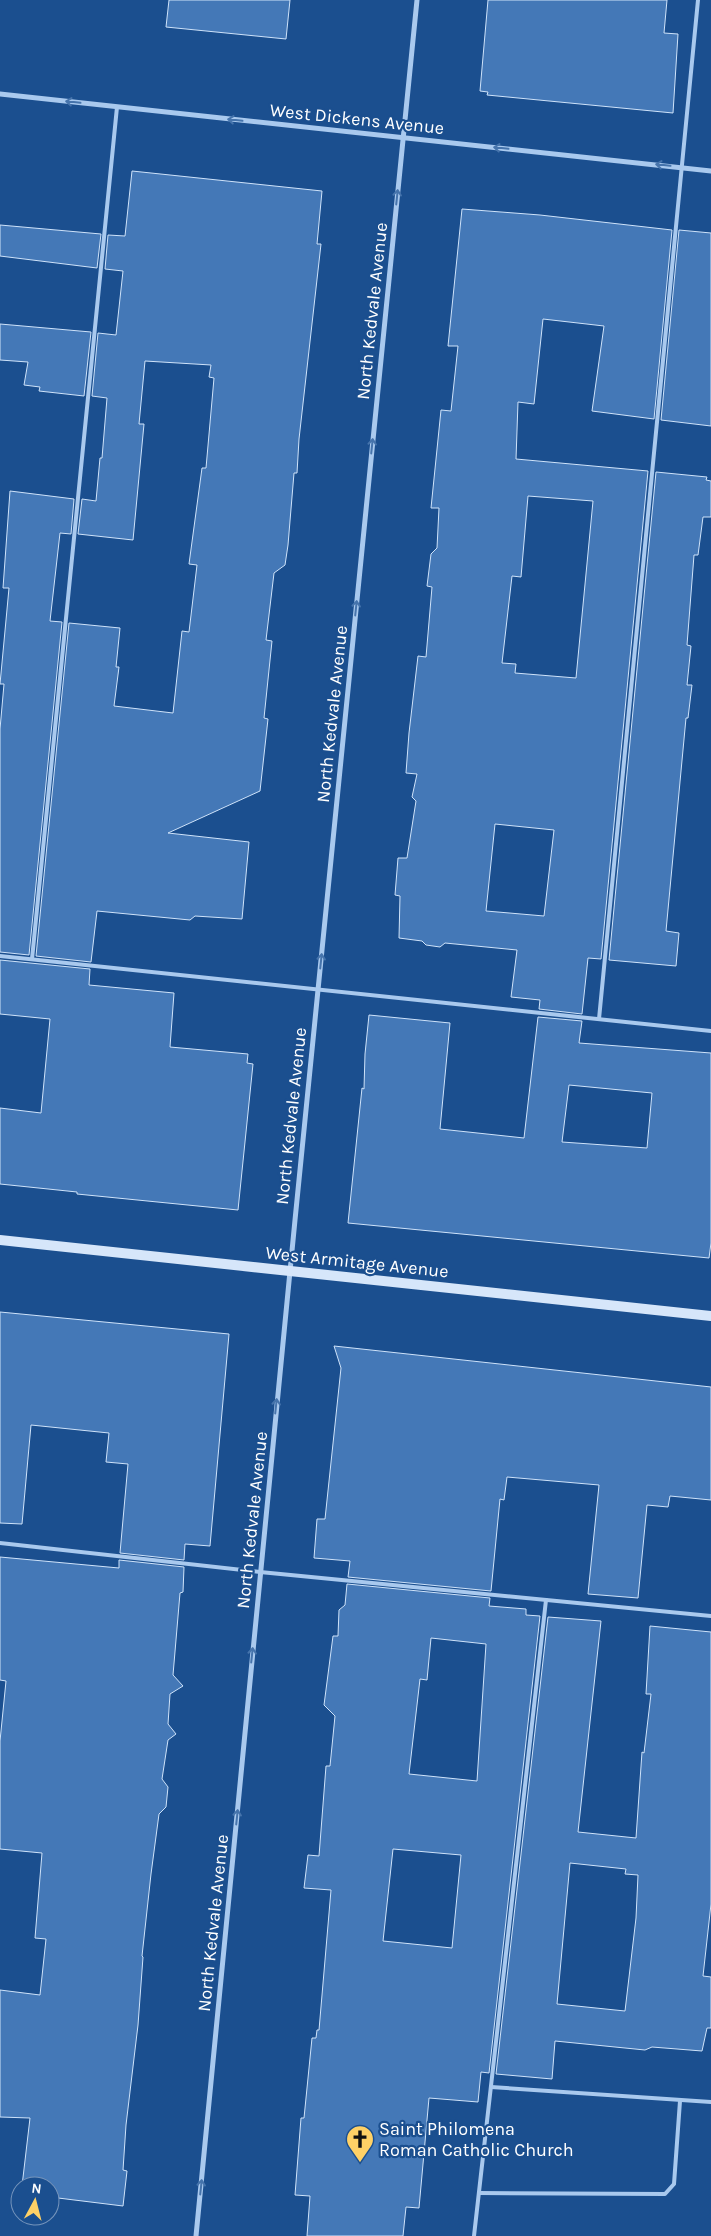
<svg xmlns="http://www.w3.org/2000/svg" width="711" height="2236" viewBox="0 0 711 2236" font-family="Karla,sans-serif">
<rect width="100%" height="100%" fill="#1b4f8f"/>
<!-- building -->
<g fill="#4478b7" stroke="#cfe3fa" fill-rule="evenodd">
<polygon points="169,0 290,0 286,39 166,27"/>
<polygon points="488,0 667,0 664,33 678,34 673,113 487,95 488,92 480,91"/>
<polygon points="132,171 322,191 317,244 321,244 299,439 297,473 294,473 288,545 285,565 274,573 266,640 272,641 264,718 268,719 260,791 168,833 249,842 242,919 195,916 190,920 97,911 91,962 36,956 69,623 120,628 116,667 119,667 114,706 173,713 182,631 189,632 197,565 189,564 202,468 206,468 214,378 209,377 211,365 145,361 139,424 144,424 133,540 78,534 82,499 96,501 100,458 102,458 107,398 92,396 98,333 116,335 123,271 105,269 108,235 125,236"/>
<path d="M462,209L540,215L672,230L654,419L592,411L604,326L543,319L534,404L518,402L516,459L648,471L601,959L588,958L582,1014L539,1009L540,1000L511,997L517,950L445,943L440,947L426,945L422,941L399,938L400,896L395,895L398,858H407L416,801L412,797L417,774L406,773L409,733L418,656L426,657L432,587L427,586L431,554L437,548L439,508H431L441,410L451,411L458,346H448ZM528,496L593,501L576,678L515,673L516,664L502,663L512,576L521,577ZM495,824L554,830L544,916L486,911Z"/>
<polygon points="0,225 101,234 97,268 0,256"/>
<polygon points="679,230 711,233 711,426 661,420"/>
<polygon points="0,324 91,332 84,396 39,391 40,387 24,385 28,362 0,360"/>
<polygon points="656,472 707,477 706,480 711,481 711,517 703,517 698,555 694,555 687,645 691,646 687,685 692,685 688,718 686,718 666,931 679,933 676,966 609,960"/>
<polygon points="10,491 74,499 71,534 60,533 50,621 62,622 29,955 0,952 0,729 4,684 0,684 9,588 3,588"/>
<polygon points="0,960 90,969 89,985 174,993 170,1047 248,1054 247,1063 253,1064 238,1210 77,1194 77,1192 0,1184 0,1108 41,1113 50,1019 0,1014"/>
<path d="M369,1015L450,1023L440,1129L524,1138L538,1017L582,1021L579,1043L711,1053V1243L709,1258L348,1223L362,1088L364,1089L365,1054ZM569,1085L652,1093L647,1148L562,1142Z"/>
<polygon points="0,1312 229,1334 210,1546 185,1544 184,1560 120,1553 128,1464 106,1462 109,1433 31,1425 22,1524 0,1523"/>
<polygon points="334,1346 711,1387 711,1500 670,1496 668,1507 647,1505 638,1598 588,1594 599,1485 507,1477 504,1500 500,1499 491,1591 348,1577 350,1561 314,1558 317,1519 325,1519 341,1368"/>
<polygon points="0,1557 119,1568 119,1560 184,1567 183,1592 180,1593 173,1675 183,1686 170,1694 168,1724 176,1734 168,1740 162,1779 168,1787 166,1807 159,1814 151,1874 142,1956 143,1957 138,2025 126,2125 123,2170 127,2171 123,2206 50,2197 50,2186 22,2186 30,2118 0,2117 0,1990 40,1995 46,1939 35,1938 42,1853 0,1849 0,1741 6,1681 0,1680"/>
<path d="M347,1584L490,1598L489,1606L526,1609V1615L540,1616L489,2073L481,2072L478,2102L429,2098L419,2208L406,2207L403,2236H307L310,2196L295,2195L301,2118H304L312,2038H316L317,2030H319L331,1890L304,1888L308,1855L319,1856L326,1766H330L335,1716L324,1705L333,1636H338L339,1610L345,1605ZM431,1638L486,1644L477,1781L409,1774L420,1679L427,1680ZM393,1849L461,1855L452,1948L383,1941Z"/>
<path d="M548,1617L601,1621L578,1832L636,1838L642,1752L644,1753L651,1694H646L650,1626L711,1632V1904L703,1976L711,1977V2028H707L702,2051L652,2047L645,2050L555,2041L552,2079L496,2074ZM570,1863L626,1869L625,1874L638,1875L636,1918L625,2011L557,2004Z"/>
</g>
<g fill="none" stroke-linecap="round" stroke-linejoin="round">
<!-- service -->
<g stroke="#a9c9ee" stroke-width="4">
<polyline points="0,956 711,1031"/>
<polyline points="32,959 117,107"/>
<polyline points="599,1019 698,0"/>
<polyline points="0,1543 260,1572 711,1616"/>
<polyline points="491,2087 711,2102"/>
<polyline points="479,2193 665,2194 674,2184 680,2101"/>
<polyline points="474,2236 546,1600"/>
</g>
<!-- minor -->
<g stroke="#a9c9ee" stroke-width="5">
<polyline points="0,94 711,171"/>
<polyline points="196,2236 295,1220 417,0"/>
</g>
<!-- secondary -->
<polyline stroke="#d6e6fa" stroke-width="10" points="0,1240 711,1316"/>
</g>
<!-- one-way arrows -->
<defs><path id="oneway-shaft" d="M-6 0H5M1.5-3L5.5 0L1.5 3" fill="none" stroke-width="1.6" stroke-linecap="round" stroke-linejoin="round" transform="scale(1.25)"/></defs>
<g stroke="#4674ac">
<use href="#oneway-shaft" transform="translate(73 102) rotate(-174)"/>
<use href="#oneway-shaft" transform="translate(235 120) rotate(-174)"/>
<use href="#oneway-shaft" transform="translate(501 148) rotate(-174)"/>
<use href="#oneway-shaft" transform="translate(663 165) rotate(-174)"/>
<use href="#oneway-shaft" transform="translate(397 197) rotate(-84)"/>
<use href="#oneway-shaft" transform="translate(372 446) rotate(-84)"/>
<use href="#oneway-shaft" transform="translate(356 608) rotate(-84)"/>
<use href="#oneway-shaft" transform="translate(321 961) rotate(-84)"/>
<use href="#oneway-shaft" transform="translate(276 1406) rotate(-84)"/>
<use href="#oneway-shaft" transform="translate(252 1655) rotate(-84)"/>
<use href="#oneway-shaft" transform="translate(237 1817) rotate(-84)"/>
<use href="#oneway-shaft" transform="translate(201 2187) rotate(-84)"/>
</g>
<!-- icons -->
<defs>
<g id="church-pin" transform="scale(1.4375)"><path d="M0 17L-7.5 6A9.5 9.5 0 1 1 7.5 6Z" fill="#ffd166" stroke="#1b4f8f"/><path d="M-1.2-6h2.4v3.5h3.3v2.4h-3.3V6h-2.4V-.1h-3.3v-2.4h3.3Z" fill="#111"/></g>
</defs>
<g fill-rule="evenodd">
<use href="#church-pin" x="360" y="2139"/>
</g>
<g text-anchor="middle" stroke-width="4.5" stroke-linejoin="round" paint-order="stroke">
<!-- street labels -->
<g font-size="18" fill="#fff" stroke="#1b4f8f">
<text transform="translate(357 119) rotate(6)" y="6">West Dickens Avenue</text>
<text transform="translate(372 311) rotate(-84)" y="6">North Kedvale Avenue</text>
<text transform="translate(332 714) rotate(-84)" y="6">North Kedvale Avenue</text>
<text transform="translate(291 1116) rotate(-84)" y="6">North Kedvale Avenue</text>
<text transform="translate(357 1262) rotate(6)" y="6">West Armitage Avenue</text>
<text transform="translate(252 1520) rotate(-84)" y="6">North Kedvale Avenue</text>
<text transform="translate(213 1923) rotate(-84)" y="6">North Kedvale Avenue</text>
</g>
<!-- poi labels -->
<g font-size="18" fill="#fff" stroke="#1b4f8f" text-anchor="start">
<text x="379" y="2135">Saint Philomena<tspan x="379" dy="21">Roman Catholic Church</tspan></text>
</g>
</g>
<!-- north arrow -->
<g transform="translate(35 2201) rotate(7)"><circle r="24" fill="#1b4f8f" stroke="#7695bc"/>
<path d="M0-4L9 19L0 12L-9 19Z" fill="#ffd166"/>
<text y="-8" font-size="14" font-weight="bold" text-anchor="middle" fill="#ffffff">N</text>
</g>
</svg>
